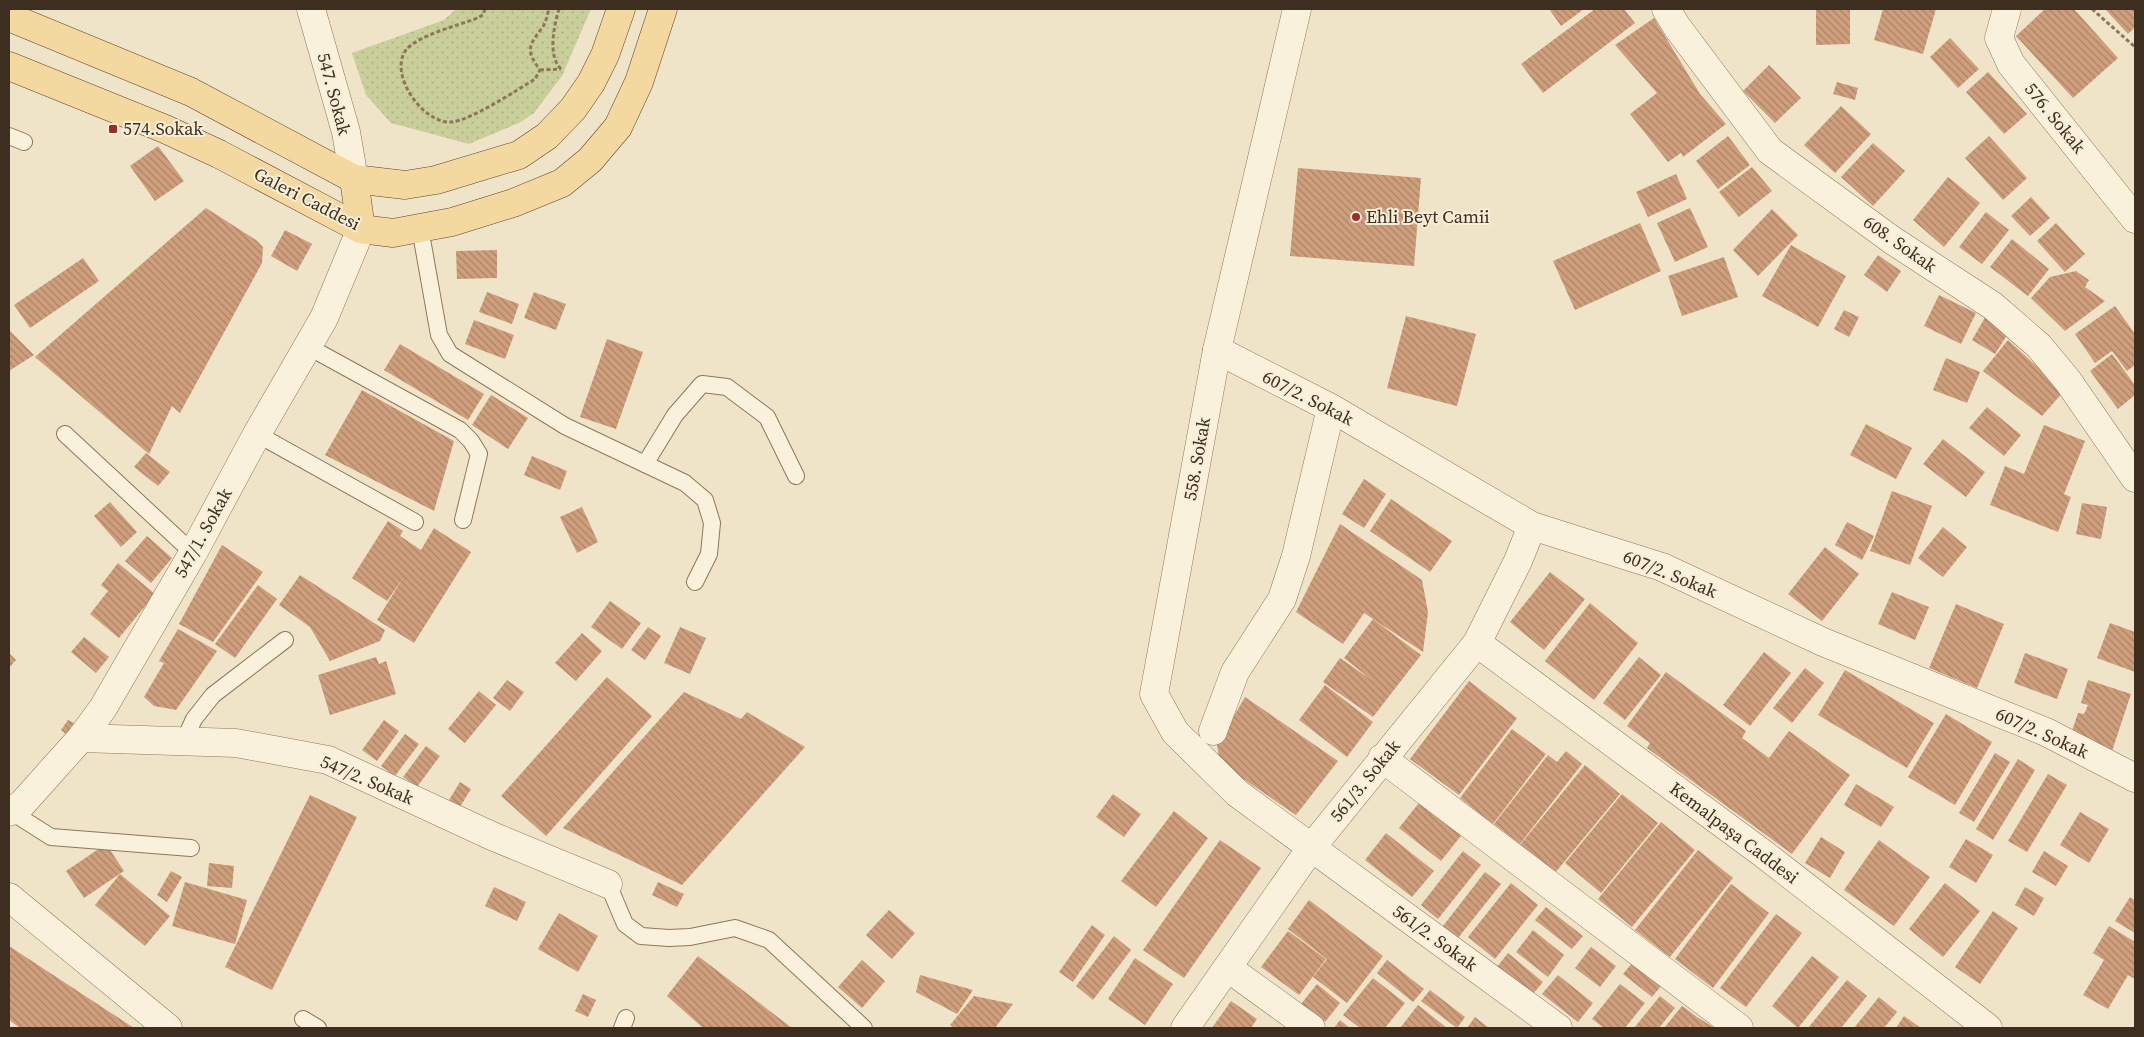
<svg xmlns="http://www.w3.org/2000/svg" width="2144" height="1037" viewBox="0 0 2144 1037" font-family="'Source Serif 4',serif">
<defs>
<pattern id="park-dots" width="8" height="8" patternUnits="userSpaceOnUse" patternTransform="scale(1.25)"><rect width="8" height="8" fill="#c9cf9b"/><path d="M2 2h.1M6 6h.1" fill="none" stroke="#aeb285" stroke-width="1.8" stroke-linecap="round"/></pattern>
<pattern id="building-back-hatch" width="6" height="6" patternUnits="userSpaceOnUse" patternTransform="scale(1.25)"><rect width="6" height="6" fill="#cf9f7d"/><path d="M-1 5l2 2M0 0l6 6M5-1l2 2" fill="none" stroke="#a98266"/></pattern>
</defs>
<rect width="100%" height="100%" fill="#f0e4c8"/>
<!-- park -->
<polygon fill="url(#park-dots)" points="456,9 591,9 562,76 534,113 519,123 469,144 391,123 366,95 352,53 444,20"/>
<!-- building -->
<g fill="url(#building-back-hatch)">
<polygon points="1549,9 1584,9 1561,26"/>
<polygon points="1595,9 1624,9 1635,23 1543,93 1521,64"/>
<polygon points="1816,9 1850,9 1850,44 1816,45"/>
<polygon points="1883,9 1936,9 1923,54 1874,40"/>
<polygon points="2045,9 2074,9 2118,58 2073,98 2016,36"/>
<polygon points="2105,9 2135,9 2135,27 2128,34"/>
<polygon points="1654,18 1700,94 1726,124 1683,157 1681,153 1668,162 1630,114 1657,93 1615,45"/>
<polygon points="1950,38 1979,69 1958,88 1930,57"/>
<polygon points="1769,65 1801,98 1775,123 1743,91"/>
<polygon points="1988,72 2027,114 2004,134 1966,92"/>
<polygon points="1837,82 1858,88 1855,100 1833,94"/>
<polygon points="1841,106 1871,134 1835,173 1804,145"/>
<polygon points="1728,136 1750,165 1718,189 1696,161"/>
<polygon points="1989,136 2027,178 2003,200 1965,158"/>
<polygon points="1873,143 1905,171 1873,206 1841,177"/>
<polygon points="158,146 184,181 155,201 130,166"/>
<polygon points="1752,167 1772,191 1739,217 1719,192"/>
<polygon points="1298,168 1421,178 1414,266 1290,256"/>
<polygon points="1676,174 1687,199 1648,217 1636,192"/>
<polygon points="1948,177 1980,203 1944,247 1913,220"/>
<polygon points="2031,197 2050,218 2030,236 2011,216"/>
<polygon points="206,208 256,240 263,247 262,263 180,413 172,406 149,454 35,357"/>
<polygon points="1690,208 1708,247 1675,262 1657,223"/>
<polygon points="1772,209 1798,235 1758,276 1733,250"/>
<polygon points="1986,212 2009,230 1982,264 1959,247"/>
<polygon points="1640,223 1661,271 1575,310 1553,261"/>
<polygon points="2056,223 2085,254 2065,272 2037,241"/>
<polygon points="285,230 312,244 297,271 271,256"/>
<polygon points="2012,239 2049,269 2028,296 1990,267"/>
<polygon points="1791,245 1846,276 1818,327 1762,296"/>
<polygon points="497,250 497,278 457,279 456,251"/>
<polygon points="1878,255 1901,271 1887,292 1864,275"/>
<polygon points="1724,257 1738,297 1682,316 1668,276"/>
<polygon points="83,258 99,281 30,328 14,305"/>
<polygon points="2076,271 2089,280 2085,287 2105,301 2065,331 2031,298 2050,277"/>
<polygon points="487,292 519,304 512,324 479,312"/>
<polygon points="534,292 566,304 556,330 524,318"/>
<polygon points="1939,295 1976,313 1961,344 1924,326"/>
<polygon points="2115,306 2135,334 2135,365 2127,371 2112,351 2095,363 2075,334"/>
<polygon points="1844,310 1859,317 1849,337 1834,329"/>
<polygon points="1987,314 2011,329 1995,354 1972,340"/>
<polygon points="1406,316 1476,334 1457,406 1387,388"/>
<polygon points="474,320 514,335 505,359 465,344"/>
<polygon points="9,330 34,355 9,371"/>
<polygon points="607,339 643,352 616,429 580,417"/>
<polygon points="2008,340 2064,391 2042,416 1983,371"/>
<polygon points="400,344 484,394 468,420 384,370"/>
<polygon points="2112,354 2135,385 2135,395 2118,409 2090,371"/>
<polygon points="1946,358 1980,372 1967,403 1933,390"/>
<polygon points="362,390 454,441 434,511 325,455"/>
<polygon points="491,395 528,418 508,449 472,425"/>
<polygon points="1987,407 2021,435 2004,456 1969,428"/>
<polygon points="1866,424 1912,448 1896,479 1850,455"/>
<polygon points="2044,425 2085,441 2064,494 2071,497 2058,532 1990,505 2005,466 2024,474"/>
<polygon points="1943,439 1985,472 1966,497 1923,464"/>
<polygon points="146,453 170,472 158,486 134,467"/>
<polygon points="532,456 567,471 560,490 524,475"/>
<polygon points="1364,479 1386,494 1364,528 1342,514"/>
<polygon points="1892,491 1932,506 1910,565 1870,551"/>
<polygon points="1391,499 1452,541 1430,572 1370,531"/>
<polygon points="110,502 137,532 121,547 94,516"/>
<polygon points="2082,503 2107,507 2101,539 2076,534"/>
<polygon points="582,507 598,542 577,553 560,517"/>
<polygon points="388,521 403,531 400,536 421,550 434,528 471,552 414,643 377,620 403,578 387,601 352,578"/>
<polygon points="1847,522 1874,536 1862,560 1835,545"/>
<polygon points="1340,524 1422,580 1428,612 1423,652 1364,613 1343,644 1296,612"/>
<polygon points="1943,527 1967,547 1943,577 1918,558"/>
<polygon points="147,536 172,558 151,583 125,561"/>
<polygon points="222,545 263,572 213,642 179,624"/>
<polygon points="1825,547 1859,574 1822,621 1788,594"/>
<polygon points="118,563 155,594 119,638 90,614 108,591 101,585"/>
<polygon points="1550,572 1585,599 1544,650 1510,622"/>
<polygon points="300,575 385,630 380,641 330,661 310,627 279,605"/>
<polygon points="258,585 277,599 235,658 215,644"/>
<polygon points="1892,592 1929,607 1915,640 1878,624"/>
<polygon points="610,601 641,623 622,649 591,627"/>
<polygon points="1590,603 1638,643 1594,700 1545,661"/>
<polygon points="1956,604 2004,624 1977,688 1929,668"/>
<polygon points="1373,619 1421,655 1373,717 1323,682 1340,658 1373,681 1344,658"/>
<polygon points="2110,623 2135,632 2135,672 2097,658"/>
<polygon points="648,627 661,636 645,660 631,650"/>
<polygon points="680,627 706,638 690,674 664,663"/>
<polygon points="178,629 217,651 176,710 154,706 144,697 164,663 159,661"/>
<polygon points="582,633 602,651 576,681 555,663"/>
<polygon points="84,637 109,657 96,673 71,652"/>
<polygon points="1764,652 1791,673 1750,726 1723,705"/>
<polygon points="9,653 16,660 9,668"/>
<polygon points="2025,653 2068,669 2057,699 2014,683"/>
<polygon points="376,657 379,664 386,661 396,694 330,715 318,675"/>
<polygon points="1639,657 1661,675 1625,720 1603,703"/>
<polygon points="1805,668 1824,683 1792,723 1773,708"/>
<polygon points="1845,670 1934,723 1907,768 1818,715"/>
<polygon points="1666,672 1746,731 1742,738 1769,758 1789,731 1850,775 1792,854 1647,748 1650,743 1627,726"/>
<polygon points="607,677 652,716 546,836 501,796"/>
<polygon points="507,680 524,692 510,711 493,698"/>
<polygon points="2088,680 2131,694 2112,751 2070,737 2078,713 2084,714 2088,705 2081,703"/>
<polygon points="1469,681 1517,718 1459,795 1410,759"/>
<polygon points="1325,685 1373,722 1347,757 1299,720"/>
<polygon points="479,691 496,705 465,743 448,729"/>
<polygon points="684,692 741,719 747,712 805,747 682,885 563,828"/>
<polygon points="1245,697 1338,761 1296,815 1220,763 1217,745"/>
<polygon points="1946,714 1992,742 1955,805 1908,777"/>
<polygon points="68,720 74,723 66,734 61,730"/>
<polygon points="384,720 399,731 377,761 362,750"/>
<polygon points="1512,729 1546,754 1493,824 1460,798"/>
<polygon points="405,734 419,744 395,776 381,766"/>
<polygon points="426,746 440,756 417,787 403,777"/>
<polygon points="1566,751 1582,764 1520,844 1494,824 1548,755 1557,762"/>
<polygon points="1995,753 2010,762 1974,822 1959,813"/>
<polygon points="2018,759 2035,770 1993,840 1976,829"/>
<polygon points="1585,765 1620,794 1555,873 1520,845"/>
<polygon points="2048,774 2067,785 2027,852 2008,841"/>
<polygon points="460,782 471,789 460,807 449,800"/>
<polygon points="1856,784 1894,807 1881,827 1844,805"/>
<polygon points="1113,794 1141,814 1124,837 1096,817"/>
<polygon points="1622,794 1658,823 1601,893 1565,863"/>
<polygon points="310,795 357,817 272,990 225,967"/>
<polygon points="1422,799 1464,832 1441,861 1399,828"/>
<polygon points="1174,811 1208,838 1156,907 1121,881"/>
<polygon points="2080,812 2109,829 2089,863 2060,845"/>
<polygon points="1661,822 1695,850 1632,927 1598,899"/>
<polygon points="1386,833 1434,871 1412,897 1365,860"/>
<polygon points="1821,837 1845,852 1830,878 1805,863"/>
<polygon points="1966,839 1993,855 1976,883 1949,867"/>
<polygon points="1220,840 1261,868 1184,978 1143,950"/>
<polygon points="1879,840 1930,877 1894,926 1844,890"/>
<polygon points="106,844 124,871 84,898 66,871"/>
<polygon points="1698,850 1733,878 1670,957 1635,930"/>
<polygon points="1463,851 1481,865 1438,919 1421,905"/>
<polygon points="2044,851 2068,866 2056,886 2032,872"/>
<polygon points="209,863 234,866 232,888 207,886"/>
<polygon points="171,871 182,877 167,902 157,895"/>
<polygon points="1485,872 1501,884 1458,938 1443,926"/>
<polygon points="120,874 170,916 145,946 95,905"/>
<polygon points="185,882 247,900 235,944 172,926"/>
<polygon points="658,882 684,894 677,907 652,895"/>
<polygon points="1511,883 1538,905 1495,959 1468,937"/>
<polygon points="1945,883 1980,911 1943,957 1909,929"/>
<polygon points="1731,884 1769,913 1713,988 1675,959"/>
<polygon points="494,887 526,902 517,921 485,906"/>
<polygon points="2025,887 2044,898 2034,916 2015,905"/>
<polygon points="2130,897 2135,900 2135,933 2115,921"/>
<polygon points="1309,900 1383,956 1347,1003 1313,977 1327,959 1288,929"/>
<polygon points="1546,907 1583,936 1572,949 1535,920"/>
<polygon points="889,910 915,933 892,959 866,935"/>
<polygon points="1993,911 2018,928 1980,984 1955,967"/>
<polygon points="559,913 598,936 578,972 538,949"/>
<polygon points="1776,914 1802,933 1746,1007 1720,988"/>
<polygon points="1092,925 1105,935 1073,982 1059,972"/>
<polygon points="2109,926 2135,942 2135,979 2128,975 2108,1009 2083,995 2104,960 2093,953"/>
<polygon points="1533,930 1564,955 1548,977 1516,952"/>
<polygon points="1288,931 1326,959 1299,995 1261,967"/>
<polygon points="1114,936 1131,950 1093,1000 1076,986"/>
<polygon points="9,946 134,1028 20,1028 9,1020"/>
<polygon points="1591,947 1616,966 1600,987 1575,968"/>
<polygon points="1508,953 1543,982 1532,995 1497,967"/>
<polygon points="698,956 792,1028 703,1028 667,996"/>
<polygon points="1812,956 1839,977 1798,1028 1772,1006"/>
<polygon points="1135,958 1173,984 1145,1025 1108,999"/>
<polygon points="862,960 885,981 862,1008 838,987"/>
<polygon points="1387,960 1424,989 1413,1002 1377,973"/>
<polygon points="1632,963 1661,986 1652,997 1623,974"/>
<polygon points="920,975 973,990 957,1014 916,992"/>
<polygon points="1558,975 1593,1003 1578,1022 1542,994"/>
<polygon points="1373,978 1405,1003 1385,1028 1360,1028 1343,1015"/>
<polygon points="1847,980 1867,996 1841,1028 1808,1028"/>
<polygon points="1317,984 1340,1003 1325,1022 1301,1004"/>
<polygon points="1620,984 1645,1003 1625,1028 1604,1028 1592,1019"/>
<polygon points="1430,990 1465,1017 1457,1028 1421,1001"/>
<polygon points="583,994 596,1000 588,1017 575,1011"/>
<polygon points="974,996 1013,1004 995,1028 954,1028 950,1025"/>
<polygon points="1660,996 1675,1008 1659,1028 1634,1028"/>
<polygon points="1879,997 1897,1012 1884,1028 1854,1028"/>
<polygon points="1231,1001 1257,1019 1251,1028 1212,1028"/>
<polygon points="1418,1005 1447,1028 1400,1028"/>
<polygon points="1682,1006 1697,1017 1713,1027 1689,1028 1692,1023 1688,1028 1664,1028"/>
<polygon points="1904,1016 1921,1028 1896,1028"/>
<polygon points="1475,1017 1489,1028 1467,1028"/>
<polygon points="1340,1020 1350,1028 1334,1028"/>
</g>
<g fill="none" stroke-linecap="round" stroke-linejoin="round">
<!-- service casing -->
<g stroke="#8d765c" stroke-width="18">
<g id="service">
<polyline points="9,136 24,142"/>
<polyline points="420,228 439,335 450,354 565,426 685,483 705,500 712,523 709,554 695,582"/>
<polyline points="307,346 460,430 471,441 479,454 463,520"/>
<polyline points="65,434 193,553"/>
<polyline points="257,434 415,522"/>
<polyline points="645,464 675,415 702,384 727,387 767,417 796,476"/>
<polyline points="184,741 194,719 213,695 285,640"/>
<polyline points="10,811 51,837 191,848"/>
<polyline points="608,884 625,924 641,936 669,938 690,937 735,928 769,940 864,1028"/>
<polyline points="303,1019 318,1028"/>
<polyline points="622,1028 626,1018"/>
</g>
</g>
<!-- minor casing -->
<g stroke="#8d765c" stroke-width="29">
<g id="minor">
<polyline points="1297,9 1217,350 1154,694 1175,732 1237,793 1558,1028"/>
<polyline points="1666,9 1677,27 1770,151 1892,240 1993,306 2039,346 2068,381 2135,478"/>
<polyline points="2007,9 1999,38 2011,64 2135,219"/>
<polyline points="1217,350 1331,408 1532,526 1662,567 1823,642 2046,732 2135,778"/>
<polyline points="1477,643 1761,852 1988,1028"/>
<polyline points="1213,731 1235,672 1282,599 1296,556 1331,408"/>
<polyline points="81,738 236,743 328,760 492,836 608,884"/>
<polyline points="1382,758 1739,1028"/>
<polyline points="9,897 168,1028"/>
<polyline points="1228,968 1311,1028"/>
<polyline points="1185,1028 1311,848 1477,643 1518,561 1532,526"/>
</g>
</g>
<!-- tertiary casing -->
<g stroke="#8d765c" stroke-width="29">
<g id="tertiary">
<polyline points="311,9 346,132 354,179"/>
<polyline points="9,812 22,804 81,738 103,708 193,553 257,434 324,318 361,229"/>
</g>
</g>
<!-- primary casing -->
<g stroke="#5b4430" stroke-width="29">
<g id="primary">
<polyline points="9,17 191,92 354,179 405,185 436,180 519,155 547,136 573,109 591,83 605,55 621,9"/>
<polyline points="9,66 165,129 219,154 361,229 393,233 452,222 513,203 562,183 590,160 618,127 639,82 663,9"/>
<polyline points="354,179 361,229"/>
</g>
</g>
<!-- path -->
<g stroke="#8d765c" stroke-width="3" stroke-dasharray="4 2.5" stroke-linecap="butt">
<path d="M485,9L483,15L475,19C456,26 419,35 406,50C388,74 423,124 451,122C470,121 517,90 535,79L540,70C525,50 529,45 542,28C546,23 547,15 549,9"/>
<path d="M559,9C554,26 547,57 562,70"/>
<polyline points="2092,9 2135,47"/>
<polyline points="540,70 561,69"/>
</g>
<!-- service -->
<use href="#service" stroke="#faf1dc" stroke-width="16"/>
<!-- minor -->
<use href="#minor" stroke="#faf1dc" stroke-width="28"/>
<!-- tertiary -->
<use href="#tertiary" stroke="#faf1dc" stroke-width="28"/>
<!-- primary -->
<use href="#primary" stroke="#f3d9a0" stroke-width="28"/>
</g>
<!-- markers -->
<g fill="#9e2a2b" stroke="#f7eed8" stroke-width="2">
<rect x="108" y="124" width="10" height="10" rx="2.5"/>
<circle cx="1356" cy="217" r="5"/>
</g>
<g text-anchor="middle" stroke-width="4" stroke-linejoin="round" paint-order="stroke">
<!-- street labels -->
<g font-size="18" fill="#3d2e20" stroke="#f7eed8">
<text transform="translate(334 94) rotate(75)" y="6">547. Sokak</text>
<text transform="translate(2055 118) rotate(51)" y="6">576. Sokak</text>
<text transform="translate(307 199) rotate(27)" y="6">Galeri Caddesi</text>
<text transform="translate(1900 244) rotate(35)" y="6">608. Sokak</text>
<text transform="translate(1308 398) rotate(27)" y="6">607/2. Sokak</text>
<text transform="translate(1197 459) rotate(-80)" y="6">558. Sokak</text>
<text transform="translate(203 533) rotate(-61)" y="6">547/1. Sokak</text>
<text transform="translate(1670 574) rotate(22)" y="6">607/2. Sokak</text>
<text transform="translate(2042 733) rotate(24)" y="6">607/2. Sokak</text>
<text transform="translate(367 780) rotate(23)" y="6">547/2. Sokak</text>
<text transform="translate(1365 781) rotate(-51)" y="6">561/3. Sokak</text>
<text transform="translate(1734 833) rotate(37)" y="6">Kemalpaşa Caddesi</text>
<text transform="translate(1435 938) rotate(36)" y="6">561/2. Sokak</text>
</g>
<!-- poi labels -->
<g font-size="18" fill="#3d2e20" stroke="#f7eed8" text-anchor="start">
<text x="123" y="135">574.Sokak</text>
<text x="1366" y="223">Ehli Beyt Camii</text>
</g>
</g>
<!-- border -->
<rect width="2144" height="1037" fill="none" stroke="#3d2e20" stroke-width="20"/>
</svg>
